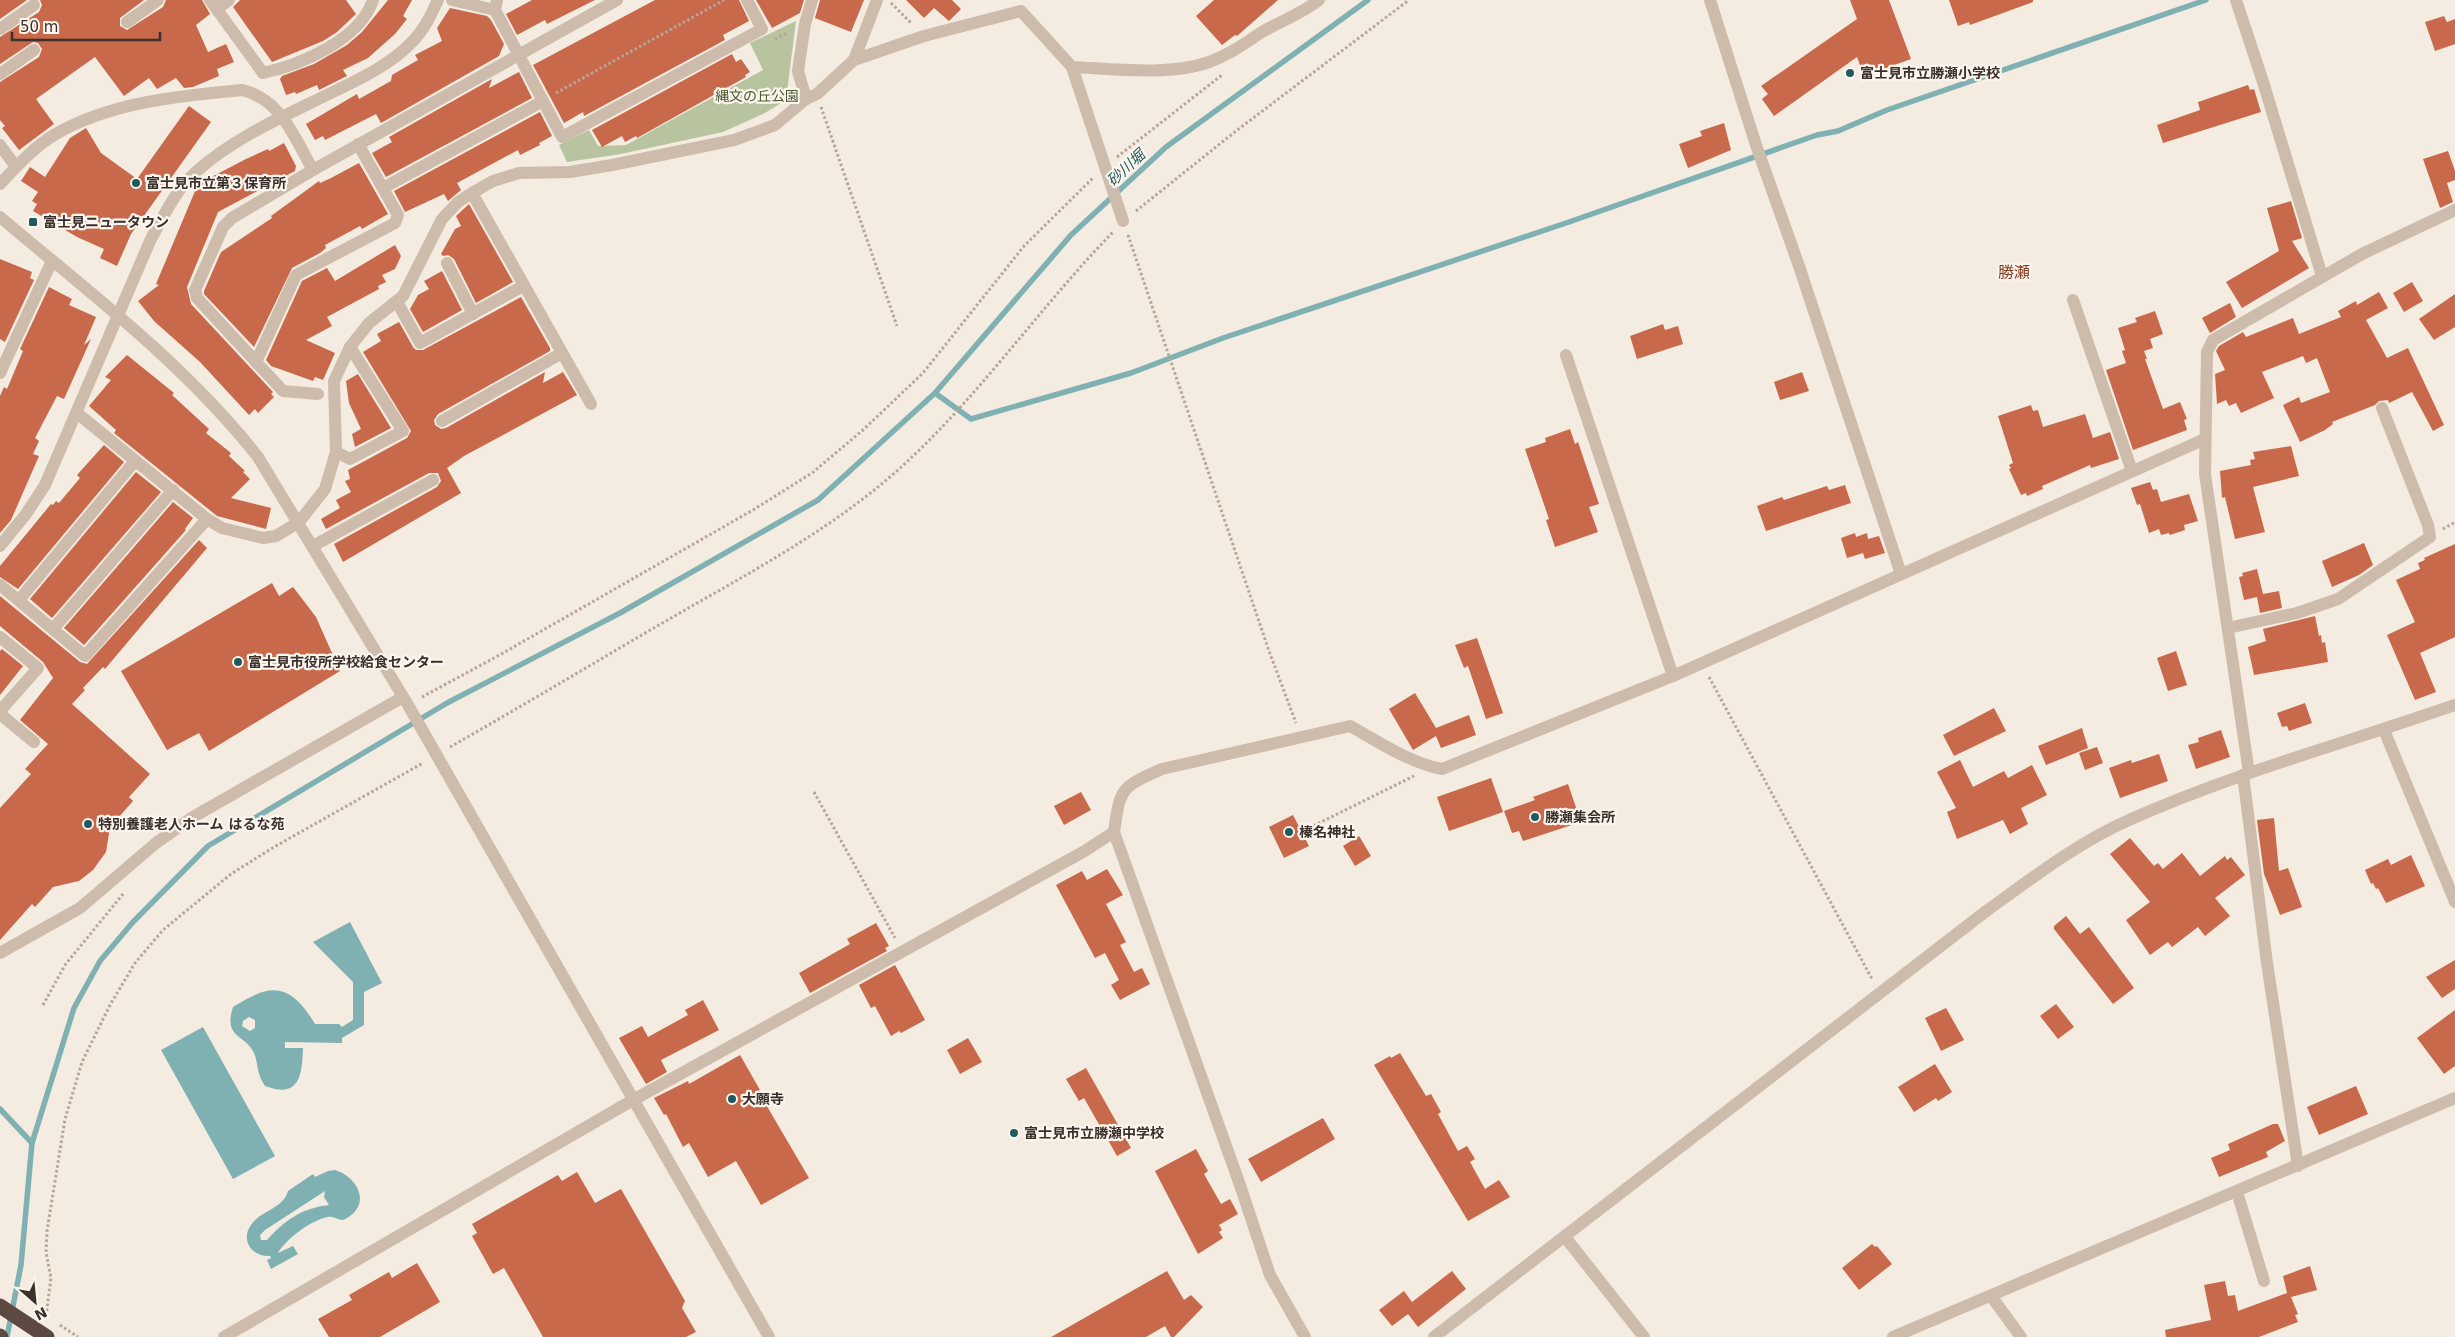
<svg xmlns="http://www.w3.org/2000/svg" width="2455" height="1337" viewBox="0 0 2455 1337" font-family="'DejaVu Sans','Noto Sans JP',sans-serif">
<rect width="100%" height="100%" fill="#f4ebe1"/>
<!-- green -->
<polygon fill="#b8c4a0" points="796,21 786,100 765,113 723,132 621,154 567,162 559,145 589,130 598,146 626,145 763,70 750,43"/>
<!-- water -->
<g fill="#7fb0b2" fill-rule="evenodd">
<path d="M350,922L382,983L364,992V1025L342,1038V1043L285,1042V1048H303C302,1075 300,1099 265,1086C256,1073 259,1065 254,1053C245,1033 223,1039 233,1007C272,982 290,983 315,1024H339L342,1027L353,1020V982L313,942ZM249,1017L255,1020V1028L250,1031L242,1026L243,1021Z"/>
<polygon points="203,1027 275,1156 233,1179 161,1050"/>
<path d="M335,1170C360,1178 372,1207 343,1220C338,1220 333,1216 328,1217C311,1220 286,1239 278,1253L293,1246L298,1254L271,1269L267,1260L271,1258L270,1256C252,1257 240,1240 251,1225C261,1210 283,1209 288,1191L313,1174L315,1177L328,1171ZM325,1191L324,1197L329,1205C302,1208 285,1220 267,1240H261L260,1235L265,1230Z"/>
</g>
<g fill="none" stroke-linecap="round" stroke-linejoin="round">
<!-- stream -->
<g stroke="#7fb0b2" stroke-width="5.5">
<polyline points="935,393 971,419 1131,373 1223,338 1569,222 1817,135 1838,131 1887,110 2206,0"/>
<polyline points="0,1109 32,1143"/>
<polyline points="7,1337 21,1265 32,1143 74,1008 100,961 133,922 208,846 447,703 620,613 818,500 935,393 1071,235 1166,147 1368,0"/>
</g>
</g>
<!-- building -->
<g fill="#c8694b">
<polygon points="0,0 27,0 0,19"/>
<polygon points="40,0 144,0 120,18 120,26 127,30 163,7 166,0 202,0 210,14 196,25 208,52 226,44 234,62 217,69 219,76 193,87 184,88 176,78 157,89 149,78 124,96 95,57 36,99 54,124 19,150 2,128 5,126 0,120 0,82 39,57 42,49 38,43 33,42 0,64 0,37 39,12 42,5"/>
<polygon points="240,0 346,0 356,14 337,32 323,41 272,62 233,7"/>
<polygon points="388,0 412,0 403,16 407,19 395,34 368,58 343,70 347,76 319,90 317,85 296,94 295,92 286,95 280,79 282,76 314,64 347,45 362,32"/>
<polygon points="532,0 595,0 547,24 545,20 517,35 506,14"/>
<polygon points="655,0 739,0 749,21 723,35 725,40 584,116 583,112 564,123 533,65"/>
<polygon points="756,0 804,0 800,13 772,28"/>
<polygon points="820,0 864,0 851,32 815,18"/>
<polygon points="906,0 952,0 961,9 949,21 934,8 924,18"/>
<polygon points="1214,0 1278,0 1237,36 1235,35 1222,45 1196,16"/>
<polygon points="1850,0 1889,0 1911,59 1864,76 1857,57 1774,116 1762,99 1768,94 1761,86 1857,19"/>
<polygon points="1949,0 2033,0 2033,2 1970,25 1969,22 1958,26"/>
<polygon points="450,8 487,16 491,20 504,44 499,56 381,123 376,114 325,140 323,136 315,140 306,124 357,94 359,99 391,81 392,75 418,60 415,55 442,41 437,28"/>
<polygon points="2444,16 2447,22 2455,19 2455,44 2435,51 2425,22"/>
<polygon points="732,54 736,62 741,59 750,72 745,75 746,77 637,138 636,136 625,142 622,136 602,147 592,130"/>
<polygon points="519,72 532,98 386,177 372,153 392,142 389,137 492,79 489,88"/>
<polygon points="2248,85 2250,90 2254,89 2261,112 2163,143 2157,125 2200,110 2198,102"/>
<polygon points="189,106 211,122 131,234 117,266 100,258 104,249 77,237 33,211 37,204 32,201 38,192 21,181 30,167 45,177 70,138 86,128 101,153 137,179"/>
<polygon points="540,112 552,136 539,143 540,145 520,155 518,150 457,183 461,190 448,201 444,194 405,212 394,191"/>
<polygon points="1724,123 1731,150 1688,168 1679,144 1702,136 1700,131"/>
<polygon points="284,143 296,166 295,171 218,212 187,287 191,304 273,392 271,394 274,397 258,413 255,409 249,415 200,362 154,321 138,301 159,285 156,284 198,184 246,159 268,149 269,151"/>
<polygon points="2448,151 2455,171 2455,180 2447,183 2453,202 2440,208 2423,159"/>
<polygon points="359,163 388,214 362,229 360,226 325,245 326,248 320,253 292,268 254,347 204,294 204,291 221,252 272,218 271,216 319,181 320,183 331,178"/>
<polygon points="2291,201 2302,238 2292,241 2309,268 2242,308 2226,282 2279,251 2267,208"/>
<polygon points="469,204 513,282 476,303 454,259 448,255 443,256 441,254 455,229 461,226 456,216"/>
<polygon points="395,245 401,256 395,269 382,275 386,282 378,286 379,289 327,317 332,326 306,340 335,353 323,380 315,377 313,381 271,366 266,360 302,281 327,268 335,281"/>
<polygon points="0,259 32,272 30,278 34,280 5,342 0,339"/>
<polygon points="442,271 462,310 423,332 410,309 418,295 429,289 424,281"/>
<polygon points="2412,282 2423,301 2404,312 2393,293"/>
<polygon points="49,287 72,299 69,305 96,317 84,345 91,339 64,399 57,396 35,438 39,441 33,454 39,456 11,520 0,533 0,396 4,387 7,389 23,351 20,349"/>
<polygon points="2379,292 2388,308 2366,320 2387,358 2408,348 2444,425 2433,431 2412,392 2389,403 2388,400 2379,401 2375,405 2332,422 2333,424 2325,430 2300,442 2283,405 2299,397 2301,403 2330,392 2317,358 2306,363 2303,356 2262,372 2274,398 2241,413 2236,403 2229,406 2226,400 2217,404 2215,374 2225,370 2216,351 2219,346 2243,332 2246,337 2293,318 2299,334 2341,317 2338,311 2356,301 2357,305"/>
<polygon points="2455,294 2455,327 2434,340 2419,319"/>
<polygon points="521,297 550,348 550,351 438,414 434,420 435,425 441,429 446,428 545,372 543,383 563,372 577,395 464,456 447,468 461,493 343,562 334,544 437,487 441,481 438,473 429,473 326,529 321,519 340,508 336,500 351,492 345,481 350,479 348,470 407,438 411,431 363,352 381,341 377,334 399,322 413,347 416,350 423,350"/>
<polygon points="2230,303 2236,317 2210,333 2202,318"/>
<polygon points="2155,311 2163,334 2150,339 2153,348 2144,351 2147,359 2145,359 2163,409 2180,402 2187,419 2184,420 2187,430 2133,450 2106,370 2126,363 2122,351 2125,350 2118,328 2137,322 2135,318"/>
<polygon points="1663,324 1665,330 1678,326 1683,344 1637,359 1630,336"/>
<polygon points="127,355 174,393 172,395 209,429 206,433 231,453 229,456 245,471 243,472 250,479 231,498 271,508 266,529 217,516 114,433 116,430 89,406 111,380 105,377"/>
<polygon points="1802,372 1809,391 1780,400 1774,382"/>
<polygon points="358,374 391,428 355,447 352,434 361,429 349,403 346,381"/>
<polygon points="2031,405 2033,411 2038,410 2043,427 2085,414 2093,438 2110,432 2119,459 2091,468 2090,465 2042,486 2043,489 2027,496 2026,493 2021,495 2009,469 2011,468 2009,465 2013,463 1998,416"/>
<polygon points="1570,429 1575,444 1578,442 1599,504 1589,507 1598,532 1555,547 1546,520 1549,519 1525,449 1546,442 1545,438"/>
<polygon points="104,445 124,462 18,589 0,577 0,566 51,504 53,505 56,501 59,503 80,478 77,475"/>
<polygon points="2291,446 2299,476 2253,487 2265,532 2235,539 2225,497 2222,498 2220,471 2251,465 2250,460 2255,459 2253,452"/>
<polygon points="136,472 161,492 52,618 30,599"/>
<polygon points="2150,482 2153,490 2157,489 2161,502 2189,494 2198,521 2184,525 2185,530 2170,535 2169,533 2161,535 2159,529 2149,533 2140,504 2137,505 2131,488"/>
<polygon points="1845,485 1851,503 1766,531 1757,506 1782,497 1784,500 1827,486 1829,490"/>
<polygon points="173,502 193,518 185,529 186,530 84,645 64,628"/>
<polygon points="1855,533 1856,537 1867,533 1868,539 1879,536 1885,553 1865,559 1863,553 1847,558 1841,538"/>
<polygon points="199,540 207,548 105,669 103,667 83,688 85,690 72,704 150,774 129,797 133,801 110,827 106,852 93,870 79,881 53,887 35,907 32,904 0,940 0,808 31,774 25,769 48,744 20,720 53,678 43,662 0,626 0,596 80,662 87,664"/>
<polygon points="2364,543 2373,565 2359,575 2332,587 2322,561"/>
<polygon points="2455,544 2455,637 2420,653 2436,692 2415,700 2387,635 2415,622 2396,580 2420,569 2418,563 2425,560 2424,558"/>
<polygon points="2257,569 2263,594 2279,591 2282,608 2260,613 2257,597 2244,600 2239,577 2243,576 2242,573"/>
<polygon points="272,583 279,596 293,587 316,617 340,671 209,751 199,733 167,750 121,671"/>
<polygon points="2315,616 2319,636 2321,635 2322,643 2325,642 2328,662 2254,675 2248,647 2266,641 2263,629"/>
<polygon points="1477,638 1503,713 1486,719 1468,666 1464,668 1455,645"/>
<polygon points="2,649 23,666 0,695 0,651"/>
<polygon points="2176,651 2187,685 2168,691 2157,658"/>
<polygon points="1415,693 1436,728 1469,715 1476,735 1441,748 1436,736 1413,750 1389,709"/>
<polygon points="2305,703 2312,723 2289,731 2287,726 2282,727 2277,713"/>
<polygon points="1994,708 2006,731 1954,756 1943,735"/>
<polygon points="2082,728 2088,748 2046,765 2038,746"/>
<polygon points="2221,730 2230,757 2196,769 2188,745 2199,742 2198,738"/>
<polygon points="2097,747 2103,763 2085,770 2079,753"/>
<polygon points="2159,754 2168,781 2120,798 2109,768 2131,760 2132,763"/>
<polygon points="1960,760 1973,787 2004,771 2008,778 2032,765 2047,795 2021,808 2028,824 2010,834 2003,820 1957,839 1947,812 1956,808 1937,772"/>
<polygon points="1491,778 1503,812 1449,831 1437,797"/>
<polygon points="1568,784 1581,822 1523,841 1519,831 1512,833 1504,811 1535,800 1533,797"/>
<polygon points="1081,792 1091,810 1064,825 1054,806"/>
<polygon points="1293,815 1309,846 1284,858 1269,827"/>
<polygon points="2274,818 2279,871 2288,868 2302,907 2280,915 2264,874 2257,820"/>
<polygon points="1359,836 1371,856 1355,866 1343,846"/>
<polygon points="2130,838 2154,866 2158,863 2163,869 2182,853 2200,876 2225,856 2227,860 2231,857 2245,875 2215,898 2230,916 2205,936 2198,927 2172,947 2168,942 2150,955 2126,920 2150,902 2110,854"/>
<polygon points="2411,855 2425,886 2386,903 2378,888 2376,889 2373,883 2371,884 2365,870 2388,859 2391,865"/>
<polygon points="1107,869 1123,895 1106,904 1126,942 1120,945 1134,972 1142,968 1150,984 1120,1000 1111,985 1119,980 1105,953 1095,958 1056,885 1082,871 1087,880"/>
<polygon points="2066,916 2080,934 2089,927 2134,988 2113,1004 2054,929 2054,926"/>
<polygon points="876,923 889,946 885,948 887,951 810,993 799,973 850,944 847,939"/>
<polygon points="2455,960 2455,989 2442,998 2426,977"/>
<polygon points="895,965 925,1020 901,1033 899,1031 891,1036 875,1006 871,1008 859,985"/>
<polygon points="703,1000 719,1030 661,1060 667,1072 646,1084 619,1038 642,1026 648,1037 688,1015 685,1010"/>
<polygon points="2056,1004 2074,1027 2058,1039 2040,1016"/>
<polygon points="1946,1008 1964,1040 1941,1051 1925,1018"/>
<polygon points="2455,1010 2455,1066 2444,1074 2417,1038"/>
<polygon points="968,1038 982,1062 960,1074 947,1050"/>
<polygon points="1400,1053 1426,1096 1431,1094 1441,1112 1438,1114 1458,1151 1467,1146 1475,1159 1470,1162 1485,1189 1499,1180 1510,1197 1468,1221 1374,1065 1390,1056 1391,1058"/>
<polygon points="740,1055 760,1090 758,1091 809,1178 761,1205 736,1161 708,1177 689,1143 683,1147 666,1114 664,1115 654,1098 688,1081 689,1084"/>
<polygon points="1935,1064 1952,1092 1938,1101 1936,1098 1914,1112 1898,1087"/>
<polygon points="1086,1068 1131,1148 1117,1156 1084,1098 1079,1101 1066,1079"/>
<polygon points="2356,1086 2368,1114 2319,1135 2307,1107"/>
<polygon points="1323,1118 1335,1139 1261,1182 1248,1159"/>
<polygon points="2273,1124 2278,1124 2285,1141 2266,1152 2268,1157 2219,1177 2211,1158 2230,1150 2228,1144"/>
<polygon points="1196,1149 1208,1171 1204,1174 1221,1204 1230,1199 1238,1214 1219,1225 1222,1230 1219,1232 1223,1238 1198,1254 1155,1171"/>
<polygon points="577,1172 595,1203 621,1189 685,1301 682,1308 696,1332 686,1337 543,1337 504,1268 493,1274 472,1236 477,1233 472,1224 558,1175 562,1181"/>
<polygon points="1872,1244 1875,1247 1877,1246 1892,1264 1859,1290 1842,1268"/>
<polygon points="417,1263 440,1302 380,1337 329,1337 318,1319 352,1300 349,1295 389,1272 392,1278"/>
<polygon points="2310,1266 2317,1290 2291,1297 2298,1314 2295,1315 2298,1322 2259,1337 2166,1337 2165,1330 2211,1320 2204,1285 2225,1281 2228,1296 2235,1295 2238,1311 2287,1293 2283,1276"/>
<polygon points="1167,1271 1184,1300 1191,1295 1203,1307 1174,1337 1171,1337 1165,1326 1146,1337 1051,1337"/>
<polygon points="1452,1271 1466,1289 1418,1327 1408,1314 1392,1326 1379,1310 1404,1291 1412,1302"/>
</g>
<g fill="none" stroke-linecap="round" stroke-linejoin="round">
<!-- path -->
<g stroke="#b9a596" stroke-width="3" stroke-dasharray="2.5 2.5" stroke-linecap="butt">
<polyline points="891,3 911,23"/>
<polyline points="775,39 787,33"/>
<polyline points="556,93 724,0"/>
<polyline points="821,107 897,326"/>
<polyline points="1117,157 1222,75"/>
<polyline points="1136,211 1236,131 1409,0"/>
<polyline points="1128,235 1269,651 1296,723"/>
<polyline points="2443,529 2455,522"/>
<polyline points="1709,677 1872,979"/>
<polyline points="422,697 496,657 753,510 812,473 863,430 923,373 1024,246 1093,178"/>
<path d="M450,747C524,705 597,661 671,618C749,573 831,530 899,469C978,398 1039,308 1113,232"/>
<polyline points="814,792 895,938"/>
<polyline points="1309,828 1414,776"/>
<polyline points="43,1005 65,965 123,894"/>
<polyline points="46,1316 51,1278 46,1252 47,1231 65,1119 82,1062 110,1005 135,963 163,930 231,874 274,847 423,763"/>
<polyline points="60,1325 78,1337"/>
</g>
<!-- minor -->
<g stroke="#cdbbac" stroke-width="12">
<polyline points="210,0 263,73"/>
<polyline points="452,0 495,10"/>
<polyline points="497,0 495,10 562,137 762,29 747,0"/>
<polyline points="1710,0 1756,145 1799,266 1901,574"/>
<polyline points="2236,0 2264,85 2322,276"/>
<polyline points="217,9 229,0"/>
<polyline points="127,22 158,0"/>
<polyline points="0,29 34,5"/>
<polyline points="854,60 877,0"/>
<path d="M1072,67C1114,69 1170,76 1209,62C1229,55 1245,43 1262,32C1281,21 1301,14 1319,0"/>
<path d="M263,73C300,65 360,40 373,0"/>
<polyline points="0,74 34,50"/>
<polyline points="806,99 798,71 805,24 812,0"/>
<polyline points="0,145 16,167"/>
<polyline points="313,170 232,218 223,227 195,290 197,298 283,391 318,394"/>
<path d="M0,184C16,167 34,147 54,135C110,102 178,96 242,90C281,99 294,137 313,170L617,0"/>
<polyline points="383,188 543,101"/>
<polyline points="472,193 591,404"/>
<path d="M0,217C90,293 185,364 258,457L408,705L769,1337"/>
<polyline points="447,263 473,314"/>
<polyline points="2073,300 2132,471"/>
<polyline points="397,302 420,343 523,286"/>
<polyline points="1566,355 1673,676"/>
<polyline points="256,362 296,275 395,223 398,215 358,144"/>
<polyline points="0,373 52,261"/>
<polyline points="77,413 207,519 222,528 263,538 276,536 299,522 325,489 336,452 334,381 350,347 369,323 403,296 442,219 458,202 472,193 493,181 519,173 570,172 612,165 734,140 775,125 806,99 817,94 854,60 924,36 1021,11 1072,67 1123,221"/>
<polyline points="442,421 562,353"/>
<polyline points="336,452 350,459 403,431 350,347"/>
<path d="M0,546L26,514L45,485L150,241C163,217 176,189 197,171C236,136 289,114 335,91C362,78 391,64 412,42C424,30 431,15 438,0"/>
<polyline points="313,546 433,480"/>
<polyline points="0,585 85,656 207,519"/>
<polyline points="19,600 135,461"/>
<polyline points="2228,628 2297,613 2338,599 2430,537 2428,525 2382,408"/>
<polyline points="53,629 173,490"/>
<polyline points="0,637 38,668 0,711"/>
<polyline points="0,714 34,742"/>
<polyline points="2384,730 2455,902"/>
<polyline points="2249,773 2205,474 2207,352 2213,340 2362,254 2455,210"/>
<polyline points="2243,775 2267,963 2298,1166"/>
<polyline points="1114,832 1240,1185 1270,1275 1305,1337"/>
<polyline points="0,953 80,908 156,843 193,817 403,697"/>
<polyline points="2237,1192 2264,1281"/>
<polyline points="1565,1237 1644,1337"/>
<polyline points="1991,1296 2021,1337"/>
<path d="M224,1337L633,1100L1083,852L1114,832C1120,788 1121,787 1162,769L1350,726C1379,742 1410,763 1442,769L1673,676L2205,439"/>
<path d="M1434,1337L1985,912C2031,879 2077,843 2129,820C2234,773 2346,743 2455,705"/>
<polyline points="1893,1337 2455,1098"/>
</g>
<!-- highway -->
<g stroke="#5c4a42" stroke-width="15">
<polyline points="0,1306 47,1337"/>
<polyline points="0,1336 1,1337"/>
</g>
</g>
<!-- markers -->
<g fill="#1f5a5e" stroke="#fbf5ee" stroke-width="2">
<circle cx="1850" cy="73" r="5"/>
<circle cx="136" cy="183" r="5"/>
<rect x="28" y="217" width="10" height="10" rx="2.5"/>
<circle cx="238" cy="662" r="5"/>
<circle cx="1535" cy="817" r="5"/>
<circle cx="88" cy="824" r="5"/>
<circle cx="1289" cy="832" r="5"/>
<circle cx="732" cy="1099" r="5"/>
<circle cx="1014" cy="1133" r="5"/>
</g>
<g text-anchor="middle" stroke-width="4.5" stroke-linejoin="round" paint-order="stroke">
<!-- poi labels -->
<g font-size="14" font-weight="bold" fill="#3b302b" stroke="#fbf5ee" text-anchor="start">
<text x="1860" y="78">富士見市立勝瀬小学校</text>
<text x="146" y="188">富士見市立第３保育所</text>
<text x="43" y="227">富士見ニュータウン</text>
<text x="248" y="667">富士見市役所学校給食センター</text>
<text x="1545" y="822">勝瀬集会所</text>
<text x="98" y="829">特別養護老人ホーム はるな苑</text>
<text x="1299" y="837">榛名神社</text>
<text x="742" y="1104">大願寺</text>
<text x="1024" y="1138">富士見市立勝瀬中学校</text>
</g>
<!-- park labels -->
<g font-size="14" fill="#4a5a2e" stroke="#fbf5ee">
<text x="757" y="101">縄文の丘公園</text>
</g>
<!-- water labels -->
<g font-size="15" font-style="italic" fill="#1f5a5e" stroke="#fbf5ee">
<text transform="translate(1126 168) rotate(-43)" y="5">砂川堀</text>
</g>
<!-- quarter labels -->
<g font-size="16" fill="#8c3b22" stroke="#fbf5ee">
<text x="2014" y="278">勝瀬</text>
</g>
</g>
<!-- north arrow -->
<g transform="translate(35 1302) rotate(153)" stroke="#fbf5ee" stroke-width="4" paint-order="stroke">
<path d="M0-4L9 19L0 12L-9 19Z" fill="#3b302b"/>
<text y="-8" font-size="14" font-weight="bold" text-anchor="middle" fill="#3b302b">N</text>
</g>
<!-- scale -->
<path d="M12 32v8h148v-8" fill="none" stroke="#3b302b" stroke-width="2.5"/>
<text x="20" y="32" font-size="15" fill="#3b302b" stroke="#fbf5ee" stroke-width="4" paint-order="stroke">50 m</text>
</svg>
